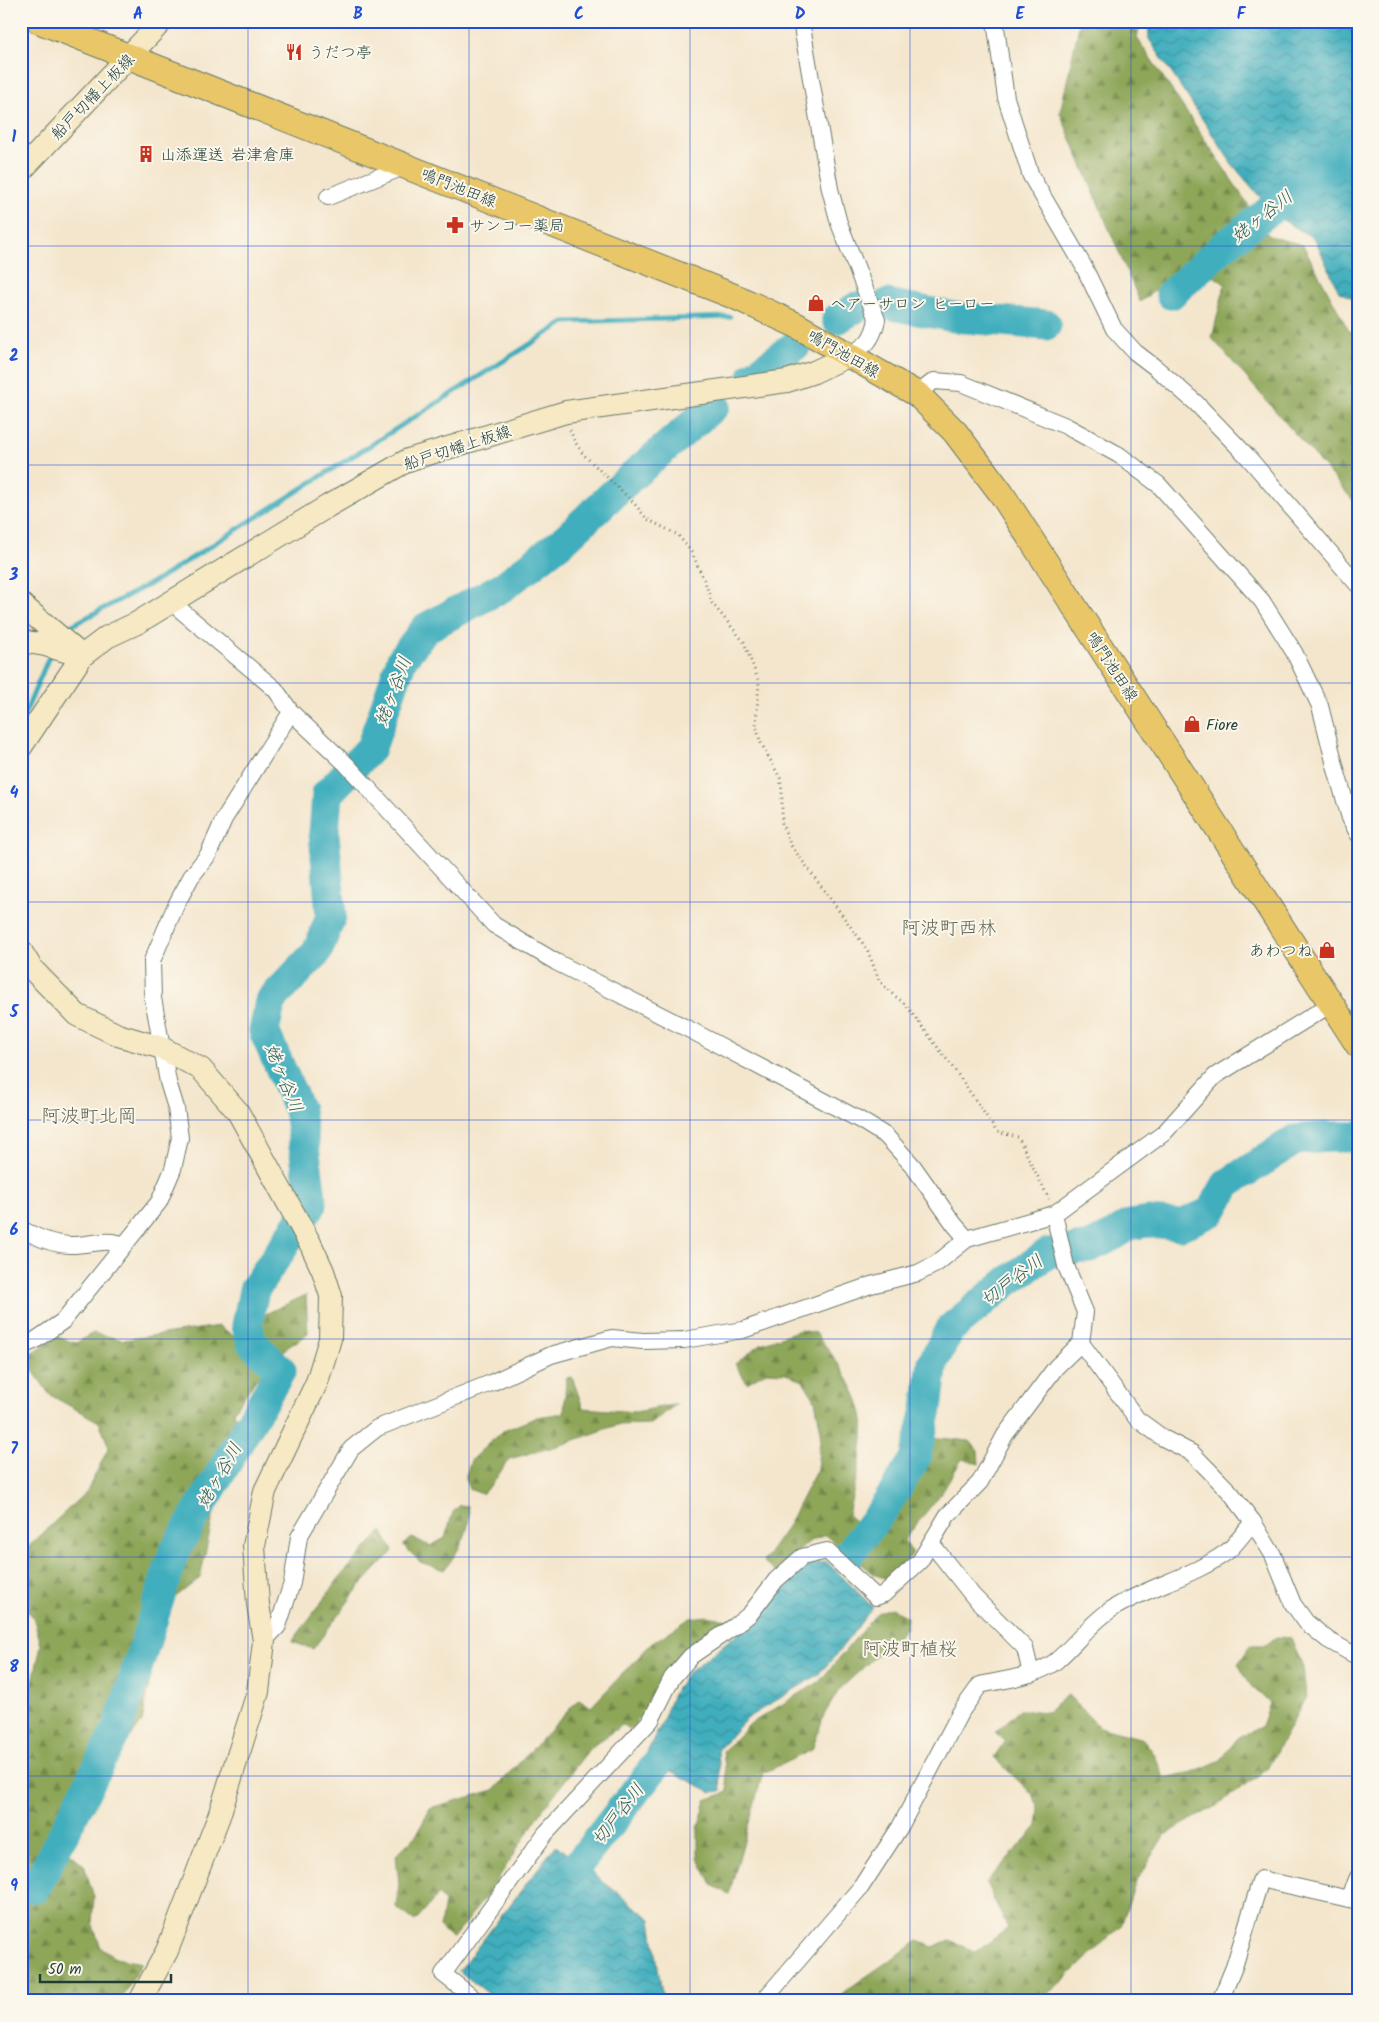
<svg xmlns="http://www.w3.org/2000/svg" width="1379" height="2022" viewBox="0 0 1379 2022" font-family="Kalam,'Klee One',sans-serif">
<defs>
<pattern id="forest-firs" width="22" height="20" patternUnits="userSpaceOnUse" patternTransform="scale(1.25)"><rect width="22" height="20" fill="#8da658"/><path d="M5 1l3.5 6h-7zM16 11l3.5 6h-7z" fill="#73884a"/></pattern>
<pattern id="water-waves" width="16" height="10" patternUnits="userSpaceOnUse" patternTransform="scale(1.25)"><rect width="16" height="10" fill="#40aebd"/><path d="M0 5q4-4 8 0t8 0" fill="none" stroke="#358f9a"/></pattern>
</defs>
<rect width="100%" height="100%" fill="#fbf7ec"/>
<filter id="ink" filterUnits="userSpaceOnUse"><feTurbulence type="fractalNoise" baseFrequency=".02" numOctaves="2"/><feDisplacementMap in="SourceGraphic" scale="10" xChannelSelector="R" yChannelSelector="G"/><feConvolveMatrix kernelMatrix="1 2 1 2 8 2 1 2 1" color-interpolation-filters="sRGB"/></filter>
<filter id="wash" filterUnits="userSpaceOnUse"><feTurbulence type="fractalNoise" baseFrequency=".0096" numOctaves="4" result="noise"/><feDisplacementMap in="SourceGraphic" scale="20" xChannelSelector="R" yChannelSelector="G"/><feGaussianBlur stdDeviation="1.12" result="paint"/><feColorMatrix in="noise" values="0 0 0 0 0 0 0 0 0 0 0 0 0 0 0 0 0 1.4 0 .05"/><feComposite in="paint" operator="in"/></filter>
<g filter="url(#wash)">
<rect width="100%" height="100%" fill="#f4e6cd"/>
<!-- forest -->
<g fill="url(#forest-firs)" stroke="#567246">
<polygon points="1080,21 1139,21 1140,24 1137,38 1269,236 1303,245 1349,331 1358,336 1358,506 1212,338 1225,284 1193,261 1140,302 1060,113"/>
<polygon points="306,1295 308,1334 285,1349 254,1382 233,1412 240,1427 217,1498 200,1578 169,1602 153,1652 150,1679 142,1722 52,1838 84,1865 94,1897 92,1923 101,1948 115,1958 142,1963 120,2001 21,2001 21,1699 32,1686 41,1645 34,1619 21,1604 21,1554 87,1491 109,1447 99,1422 50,1395 24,1358 57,1337 76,1343 93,1333 123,1340 219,1326 235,1337 261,1316"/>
<path d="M800,1330L816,1333C833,1356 860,1391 863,1420C866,1447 853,1489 848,1515L871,1535L920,1466L930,1437L970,1441L978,1451L979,1464L962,1459L943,1491L904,1540L913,1554L887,1579L873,1574L825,1535L810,1541L775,1572L763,1562L786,1529L817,1469L821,1431L815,1400L803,1381L786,1373L766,1372L747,1383L735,1364L761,1344Z"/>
<polygon points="572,1377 583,1408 635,1412 677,1404 650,1424 617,1425 561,1445 509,1459 493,1483 482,1494 469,1489 465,1479 471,1460 501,1432 537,1417 564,1413 566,1378"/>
<path d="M460,1505L468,1506C473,1529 458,1552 444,1570L420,1562L403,1545L412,1538L430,1546L445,1538L453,1512Z"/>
<polygon points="382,1531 393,1551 359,1587 313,1649 292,1642 340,1577"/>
<polygon points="891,1608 907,1617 906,1628 839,1690 824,1715 812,1750 763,1773 729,1894 712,1885 698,1857 698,1829 706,1800 728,1792 723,1751 750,1724 819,1682 877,1613"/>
<polygon points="708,1616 731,1621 696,1640 665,1674 645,1713 630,1730 622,1725 590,1748 543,1809 488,1894 452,1939 440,1927 444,1902 439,1894 415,1921 396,1907 399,1884 396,1855 417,1834 430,1808 494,1790 579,1699 591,1707 651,1644 690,1618"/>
<polygon points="1276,1637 1291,1638 1303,1667 1306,1697 1267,1769 1216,1806 1166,1834 1135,1884 1121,1926 1066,1978 1039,2001 837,2001 845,1991 918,1941 933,1947 950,1940 976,1952 1008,1928 986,1883 1037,1826 1039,1810 1034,1796 994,1757 1005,1741 995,1732 1020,1710 1047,1712 1068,1695 1099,1727 1143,1739 1155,1755 1164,1778 1193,1772 1221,1760 1237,1739 1262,1726 1270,1703 1251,1686 1238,1664 1251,1645 1266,1645"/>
</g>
<!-- water -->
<g fill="url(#water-waves)" stroke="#307678">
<polygon points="1148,21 1358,21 1358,301 1339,292 1315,239 1276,216 1232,164 1149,39"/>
<polygon points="827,1562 873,1607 836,1655 818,1675 747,1718 718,1750 721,1791 711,1792 657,1764 647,1752 661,1725 672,1696 686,1674 751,1623 808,1565"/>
<polygon points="556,1845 651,1919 663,2001 498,2001 459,1971"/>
</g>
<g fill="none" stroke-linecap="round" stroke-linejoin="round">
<!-- stream -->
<g stroke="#40aebd" stroke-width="5">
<polyline points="785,345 791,348"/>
<polyline points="61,631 157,580 565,322 730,317"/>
<polyline points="21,723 51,652"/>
</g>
<!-- river -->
<g stroke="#40aebd" stroke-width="31">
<polyline points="1171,294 1225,245 1358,142"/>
<polyline points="887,304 954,317 1046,325"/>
<polyline points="837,319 857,307"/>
<polyline points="753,376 796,345"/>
<polyline points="847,1556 884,1508 915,1459 927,1409 933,1362 950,1329 1007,1282 1048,1253 1090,1247 1113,1236 1129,1225 1149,1222 1181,1225 1211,1212 1227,1184 1295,1140 1328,1137 1358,1137"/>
<polyline points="579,1863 657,1764"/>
<polyline points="35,1888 118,1728 174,1552 281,1370 252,1343 247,1325 254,1290 312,1204 299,1110 264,1031 271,1000 317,952 331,916 324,833 327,794 371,748 402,659 426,628 504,586 565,539 630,478 715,405"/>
</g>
</g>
</g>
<g filter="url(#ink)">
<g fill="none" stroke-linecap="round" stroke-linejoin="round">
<!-- street casing -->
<g stroke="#6a786a" stroke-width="18">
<g id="street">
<path d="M801,21L830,189L839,223L877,320C872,341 867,345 848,356"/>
<polyline points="995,21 1006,98 1031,176 1083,265 1114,329 1135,352 1156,368 1196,403 1247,456 1358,585"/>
<polyline points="328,197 406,166"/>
<polyline points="917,394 934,381 961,383 1066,426 1119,455 1159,485 1262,601 1294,652 1320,706 1337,773 1350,818 1358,834"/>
<polyline points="171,602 275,689 291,712 346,764 494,925 556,962 698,1034 860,1120 886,1136 913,1166 954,1224 967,1239"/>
<path d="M21,1229C37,1237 51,1244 69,1245C88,1246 106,1237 124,1245"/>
<polyline points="1081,1343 1137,1419 1163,1438 1192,1453 1231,1493 1253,1522 1273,1555 1293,1604 1306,1622 1328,1640 1358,1657"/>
<polyline points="21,1346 34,1341 63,1321 159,1202 173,1169 180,1138 176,1108 168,1082 153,998 152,961 176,905 191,877 208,855 224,819 291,712"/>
<polyline points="931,1543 973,1596 1025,1648 1031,1674"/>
<polyline points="264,1641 278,1626 292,1583 299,1537 351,1449 377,1428 491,1383 551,1355 612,1338 643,1341 684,1340 743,1330 871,1285 918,1273 936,1264 967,1239 1054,1214 1164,1133 1215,1076 1331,1004"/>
<polyline points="1349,1899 1358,1877"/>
<polyline points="477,2001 443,1974 545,1834 651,1720 672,1678 691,1656 735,1626 750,1614 776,1580 802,1557 827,1551 876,1597 884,1594 920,1561 947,1516 980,1482 1005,1435 1056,1367 1081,1343 1085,1312 1066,1266 1054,1214"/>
<path d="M763,2001L861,1887L900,1827L960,1713L980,1685C1003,1680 1038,1676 1056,1661C1075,1645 1090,1623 1112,1609C1149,1586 1193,1577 1228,1551C1237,1543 1245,1531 1253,1522"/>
<polyline points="1220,2001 1234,1967 1261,1879 1358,1901"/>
</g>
</g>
<!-- secondary casing -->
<g stroke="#6a786a" stroke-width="24">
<g id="secondary">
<polyline points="21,171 162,21"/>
<polyline points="21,604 82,656 21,747"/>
<polyline points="21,641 45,645 82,656 107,637 137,623 328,506 408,460 566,412 787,381 814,372 848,356"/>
<polyline points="21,951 32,969 77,1015 118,1035 162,1048 201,1069 238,1112 311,1245 323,1271 331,1296 330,1339 317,1382 265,1491 254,1546 258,1604 264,1641 258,1692 219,1816 167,1951 140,2001"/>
</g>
</g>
<!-- primary casing -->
<g stroke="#6a786a" stroke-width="27">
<polyline id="primary" points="39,21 738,298 796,325 917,394 955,432 1001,493 1358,1045"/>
</g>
<!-- path -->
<polyline stroke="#6a786a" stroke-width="3" stroke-dasharray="1 4" stroke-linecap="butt" points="570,430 575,442 583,454 633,502 647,519 678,535 692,553 705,582 712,603 744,642 759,682 756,725 760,741 780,778 782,791 782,824 790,844 867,949 879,980 889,991 906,1005 957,1073 997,1132 1018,1137 1049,1199"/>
<!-- street -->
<use href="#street" stroke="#fff" stroke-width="16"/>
<!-- secondary -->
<use href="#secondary" stroke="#f6e9c3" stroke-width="22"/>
<!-- primary -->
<use href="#primary" stroke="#e9c769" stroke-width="25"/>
</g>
</g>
<!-- grid -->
<path fill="none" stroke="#1d4ed8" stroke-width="1" stroke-opacity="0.55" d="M248,21V2001M469,21V2001M690,21V2001M910,21V2001M1131,21V2001M21,246H1358M21,465H1358M21,683H1358M21,902H1358M21,1120H1358M21,1339H1358M21,1557H1358M21,1776H1358"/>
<!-- icons -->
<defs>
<g id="restaurant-bare" transform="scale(1.35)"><path d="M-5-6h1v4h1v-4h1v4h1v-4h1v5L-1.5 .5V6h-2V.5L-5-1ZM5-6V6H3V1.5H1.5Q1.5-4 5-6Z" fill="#c8321e" stroke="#fbf7ec" stroke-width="2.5" paint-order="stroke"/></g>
<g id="building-bare" transform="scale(1.35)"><path d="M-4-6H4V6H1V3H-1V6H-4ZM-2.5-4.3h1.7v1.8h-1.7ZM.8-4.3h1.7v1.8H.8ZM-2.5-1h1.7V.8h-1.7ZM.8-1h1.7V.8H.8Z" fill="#c8321e" stroke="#fbf7ec" stroke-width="2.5" paint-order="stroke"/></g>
<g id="pharmacy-bare" transform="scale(1.35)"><path d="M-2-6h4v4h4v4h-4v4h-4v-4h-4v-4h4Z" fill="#c8321e" stroke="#fbf7ec" stroke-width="2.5" paint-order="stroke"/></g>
<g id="shop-bare" transform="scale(1.35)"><path d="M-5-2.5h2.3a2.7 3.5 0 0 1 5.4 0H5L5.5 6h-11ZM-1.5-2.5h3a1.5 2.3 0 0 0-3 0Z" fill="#c8321e" stroke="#fbf7ec" stroke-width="2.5" paint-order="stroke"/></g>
</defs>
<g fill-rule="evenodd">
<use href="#restaurant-bare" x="294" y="52"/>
<use href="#building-bare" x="146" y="154"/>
<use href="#pharmacy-bare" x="455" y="225"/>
<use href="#shop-bare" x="816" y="303"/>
<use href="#shop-bare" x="1192" y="724"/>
<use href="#shop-bare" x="1327" y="950"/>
</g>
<g text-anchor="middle" stroke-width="4" stroke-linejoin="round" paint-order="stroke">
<!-- poi labels -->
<g font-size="16" fill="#1f3d34" stroke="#fbf7ec" text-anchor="start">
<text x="308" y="58">うだつ亭</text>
<text x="160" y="160">山添運送 岩津倉庫</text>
<text x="469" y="231">サンコー薬局</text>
<text x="830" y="309">ヘアーサロン ヒーロー</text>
<text x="1206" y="730">Fiore</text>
<text x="1313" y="956" text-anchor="end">あわつね</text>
</g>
<!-- street labels -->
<g font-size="16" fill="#1f3d34" stroke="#fbf7ec">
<text transform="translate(92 96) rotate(-46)" y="6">船戸切幡上板線</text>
<text transform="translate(459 187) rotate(22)" y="6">鳴門池田線</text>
<text transform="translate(844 353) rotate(30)" y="6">鳴門池田線</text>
<text transform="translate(457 447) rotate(-18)" y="6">船戸切幡上板線</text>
<text transform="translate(1113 666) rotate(57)" y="6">鳴門池田線</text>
</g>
<!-- water labels -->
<g font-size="18" font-style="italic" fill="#295f5d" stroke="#fbf7ec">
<text transform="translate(1262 216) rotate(-38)" y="6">姥ヶ谷川</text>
<text transform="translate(393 691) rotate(-69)" y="6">姥ヶ谷川</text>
<text transform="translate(284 1078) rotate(68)" y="6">姥ヶ谷川</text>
<text transform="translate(1012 1280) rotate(-37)" y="6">切戸谷川</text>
<text transform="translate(219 1475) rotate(-60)" y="6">姥ヶ谷川</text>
<text transform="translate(618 1814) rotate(-52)" y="6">切戸谷川</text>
</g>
<!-- quarter labels -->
<g font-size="19" fill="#636653" stroke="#fbf7ec">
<text x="949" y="934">阿波町西林</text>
<text x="89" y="1122">阿波町北岡</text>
<text x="910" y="1655">阿波町植桜</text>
</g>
</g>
<!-- margin -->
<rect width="1379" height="2022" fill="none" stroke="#fbf7ec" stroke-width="55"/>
<!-- scale -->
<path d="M40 1974v8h131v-8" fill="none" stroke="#1f3d34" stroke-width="2.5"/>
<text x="48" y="1974" font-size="15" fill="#1f3d34" stroke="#fbf7ec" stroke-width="4" paint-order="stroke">50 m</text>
<rect x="28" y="28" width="1324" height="1966" fill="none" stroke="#1d4ed8" stroke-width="2"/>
<g font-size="16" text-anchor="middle" font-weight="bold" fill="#1d4ed8">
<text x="138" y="19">A</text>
<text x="358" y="19">B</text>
<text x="579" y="19">C</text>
<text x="800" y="19">D</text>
<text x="1020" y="19">E</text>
<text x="1241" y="19">F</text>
<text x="14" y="142">1</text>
<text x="14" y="361">2</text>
<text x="14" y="580">3</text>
<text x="14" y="798">4</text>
<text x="14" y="1017">5</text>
<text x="14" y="1235">6</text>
<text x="14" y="1454">7</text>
<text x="14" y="1672">8</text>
<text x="14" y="1891">9</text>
</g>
</svg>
